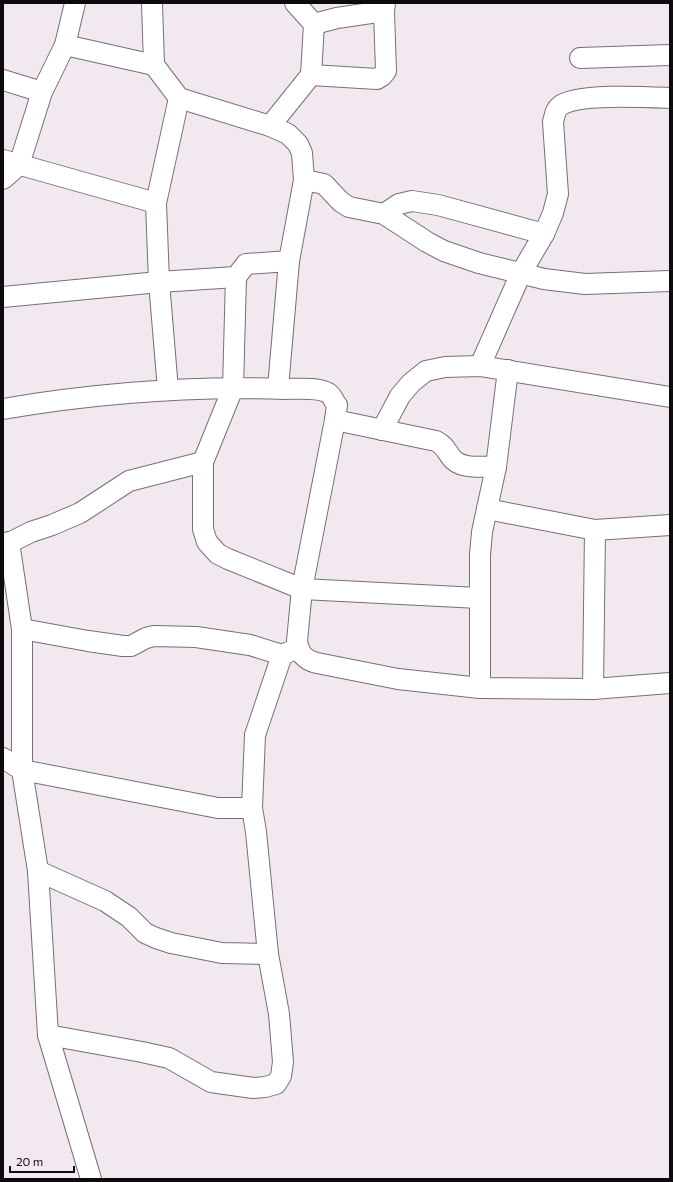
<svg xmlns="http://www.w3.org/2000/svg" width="673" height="1182" viewBox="0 0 673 1182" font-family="Commissioner,sans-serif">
<rect width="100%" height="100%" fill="#f2e9f0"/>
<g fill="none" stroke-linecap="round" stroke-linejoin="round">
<!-- street casing -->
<g stroke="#776f75" stroke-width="22">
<g id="street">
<polyline points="152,3 154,65 179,98 270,126 288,134 298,144 302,153 304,180 289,261 278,388"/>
<polyline points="295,3 314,24 311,75 377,79 382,76 386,71 384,11 385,3"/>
<polyline points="314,24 337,18 384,11"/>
<polyline points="65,45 154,65"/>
<polyline points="580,58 670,55"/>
<polyline points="3,80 42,92"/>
<polyline points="270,126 311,75"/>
<polyline points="3,160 156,203"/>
<polyline points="3,179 19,165 42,92 65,45 75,3"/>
<polyline points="304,180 324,184 341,202 349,207 384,214 427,242 444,251 479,263 544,279 585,284 670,281"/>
<polyline points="384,214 399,204 412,201 438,205 544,234"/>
<polyline points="289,261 246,264 236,277 233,388 203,462 203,529 207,542 218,554 228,559 302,589 479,598"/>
<polyline points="3,297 159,282 236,277"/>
<path d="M480,366L521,273L544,234L553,213L558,194L553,122C555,115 555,110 560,106C577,93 647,97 670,98"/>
<polyline points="168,390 159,282 156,203 179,98"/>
<path d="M3,409C96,393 192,386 286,389C296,389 319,387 328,393C332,395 334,402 337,405L335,420L302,589L297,641C299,654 305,660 317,663L398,679L480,688L593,689L670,683"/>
<path d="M335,420L436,441C444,445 446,450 451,457C460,470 482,466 496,467"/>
<polyline points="382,430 400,396 411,383 426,371 445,367 480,366 670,397"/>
<polyline points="487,509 595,530 670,525"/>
<polyline points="9,542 22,629 22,770 38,871 48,1035 91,1179"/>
<polyline points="3,546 31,532 52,525 80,513 129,481 203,462"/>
<polyline points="22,629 88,641 123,646 131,646 146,638 154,636 196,637 250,645 282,655"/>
<polyline points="480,688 480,555 482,532 496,467 508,370"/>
<polyline points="593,689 595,530"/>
<polyline points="3,758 22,770 218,808 252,808"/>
<polyline points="38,871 105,901 129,917 145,933 156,938 171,943 222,953 268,954"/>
<polyline points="48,1035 142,1052 169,1058 211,1082 253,1088 265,1087 276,1084 281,1076 283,1062 279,1014 268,954 256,832 252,808 255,735 282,655 298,648"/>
</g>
</g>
<!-- street -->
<use href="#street" stroke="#fff" stroke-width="20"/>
</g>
<!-- border -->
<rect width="673" height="1182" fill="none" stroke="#0d0a0d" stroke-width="8"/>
<!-- scale -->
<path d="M10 1166v6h64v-6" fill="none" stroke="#0d0a0d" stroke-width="2"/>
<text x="16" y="1166" font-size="12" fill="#0d0a0d" stroke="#f2e9f0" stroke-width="3" paint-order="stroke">20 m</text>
</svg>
